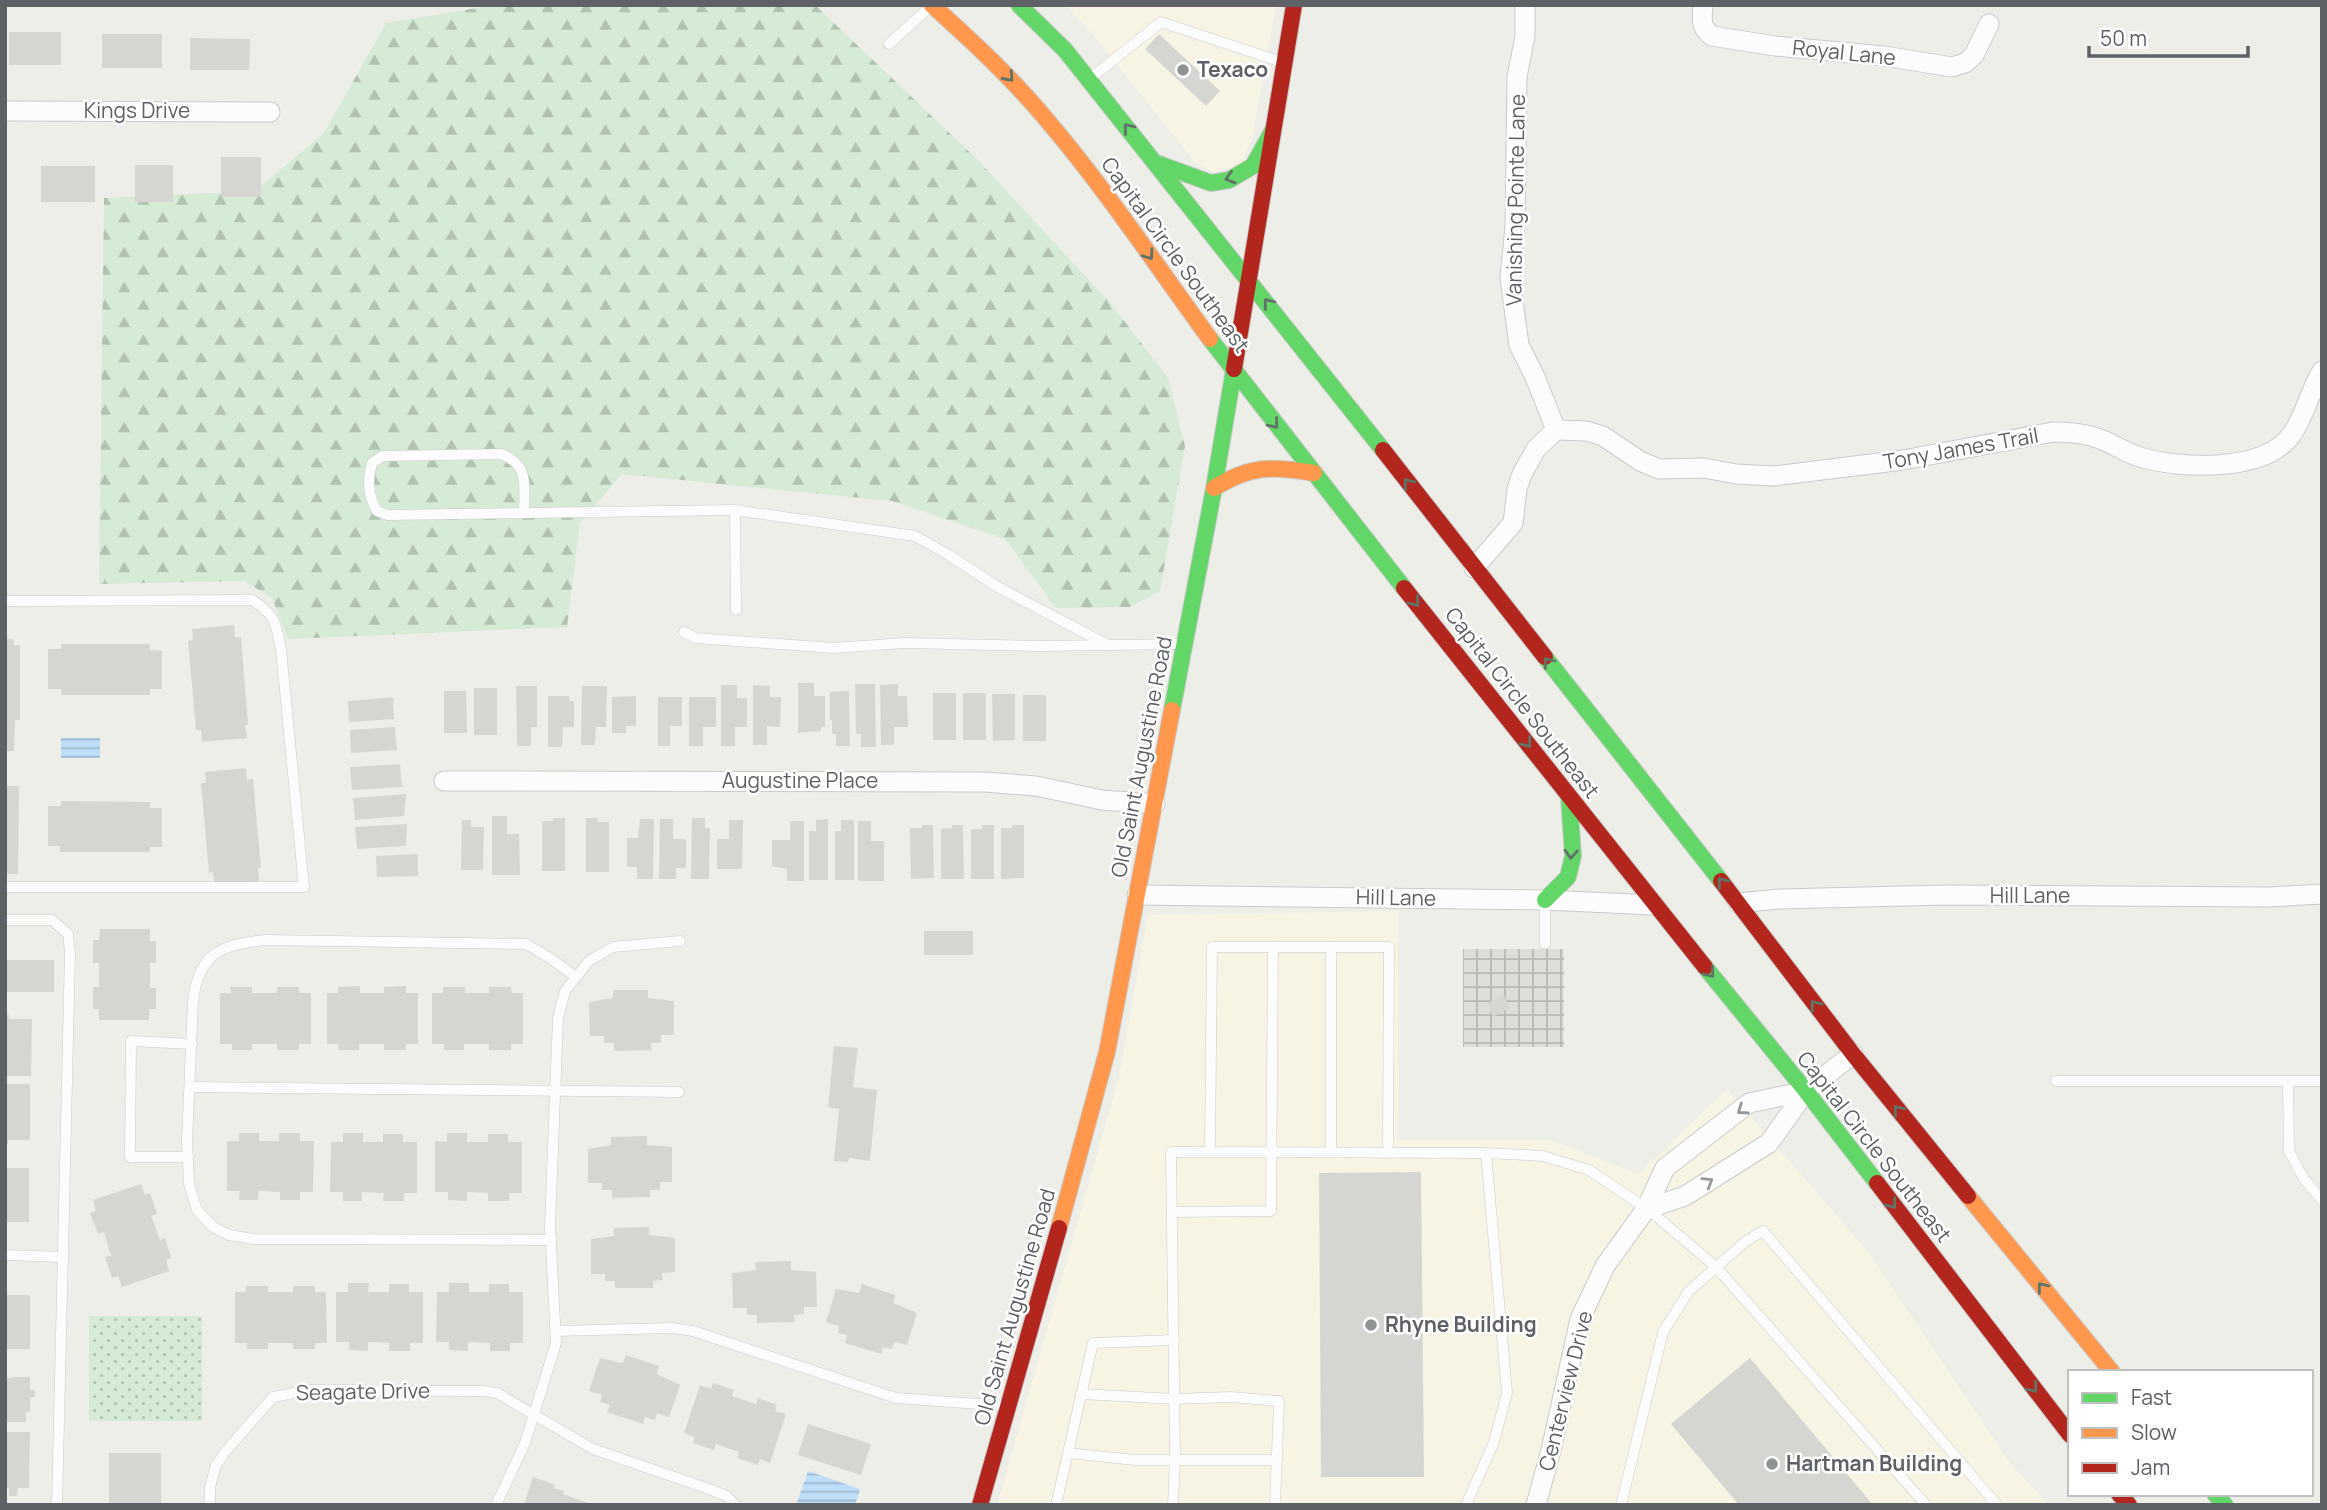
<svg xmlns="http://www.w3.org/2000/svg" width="2327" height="1510" viewBox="0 0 2327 1510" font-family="Manrope,sans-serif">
<defs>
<pattern id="industrial-grid" width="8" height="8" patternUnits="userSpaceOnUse" patternTransform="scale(1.75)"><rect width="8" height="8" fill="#deddd9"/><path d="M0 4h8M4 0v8" fill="none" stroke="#b7b7b4"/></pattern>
<pattern id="forest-firs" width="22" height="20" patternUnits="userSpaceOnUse" patternTransform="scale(1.75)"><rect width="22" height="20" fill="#d6ebd5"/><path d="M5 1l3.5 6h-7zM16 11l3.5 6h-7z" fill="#b1c2b1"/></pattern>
<pattern id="park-dots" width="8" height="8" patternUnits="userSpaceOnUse" patternTransform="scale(1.75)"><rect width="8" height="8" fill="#d6ebd5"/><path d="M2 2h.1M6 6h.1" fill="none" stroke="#b1c2b1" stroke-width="1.8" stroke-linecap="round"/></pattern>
<pattern id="water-rules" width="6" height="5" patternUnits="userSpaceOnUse" patternTransform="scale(1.75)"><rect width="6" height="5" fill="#bdddf8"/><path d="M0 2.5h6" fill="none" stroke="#9db7cd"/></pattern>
</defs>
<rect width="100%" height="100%" fill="#eeeee9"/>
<!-- commercial -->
<g fill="#f7f4e3">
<polygon points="1066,5 1276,5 1252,138 1241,165 1212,172 1194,161 1095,37"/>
<polygon points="1398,911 1398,1140 1550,1140 1639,1174 1727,1089 1869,1253 2010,1463 2049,1505 997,1505 1119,1077 1148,915"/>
</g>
<!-- industrial -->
<rect fill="url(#industrial-grid)" x="1463" y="949" width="101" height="98"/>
<!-- forest -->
<polygon fill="url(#forest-firs)" points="478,5 815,5 979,161 1112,305 1168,378 1185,446 1160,591 1130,607 1056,608 1005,539 892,501 622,474 580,523 567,627 288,639 272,598 244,581 99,584 104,198 255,191 324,133 386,23 477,8"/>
<!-- park -->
<rect fill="url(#park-dots)" x="89" y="1316" width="113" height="105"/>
<!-- water -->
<g fill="url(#water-rules)">
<rect x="61" y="738" width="39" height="20"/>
<polygon points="808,1471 860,1489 855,1505 796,1505"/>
</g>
<!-- building -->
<g fill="#d5d5d2">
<rect x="9" y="32" width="52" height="33"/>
<rect x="102" y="34" width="60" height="34"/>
<polygon points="1159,34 1220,91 1206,106 1145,49"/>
<polygon points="190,38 250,39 249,70 190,70"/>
<rect x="221" y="157" width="40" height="40"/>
<rect x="135" y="165" width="38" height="37"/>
<rect x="41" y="166" width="54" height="36"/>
<polygon points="234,625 235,637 241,637 248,725 245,725 247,738 202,742 201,730 196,730 188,641 193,640 192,629"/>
<polygon points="5,639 14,639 14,645 20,645 20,720 15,720 14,751 5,751"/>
<polygon points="61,644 150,644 150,650 162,651 162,689 150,689 150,695 61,695 61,689 48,689 48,649 61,649"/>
<polygon points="798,683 814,683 814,696 825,696 825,727 821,727 821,731 798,733"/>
<polygon points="855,684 875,684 876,747 861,747 861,734 856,734"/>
<polygon points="898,684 898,696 907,696 908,727 894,727 894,745 881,745 880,685"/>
<polygon points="721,685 737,685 737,698 747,698 747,727 735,727 735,746 721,746"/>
<polygon points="753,685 770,686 770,697 781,697 780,727 767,726 767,745 753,745"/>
<polygon points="516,686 537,686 537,727 531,727 531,746 517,746"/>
<polygon points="582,686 607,686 606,727 596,727 595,745 581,745"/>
<rect x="474" y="688" width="23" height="47"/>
<polygon points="444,691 466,691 467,733 444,733"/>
<polygon points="849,691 850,746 836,746 836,734 832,734 832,720 830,720 830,692"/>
<rect x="933" y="693" width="23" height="47"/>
<rect x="963" y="693" width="23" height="47"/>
<polygon points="992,694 1015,694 1015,740 993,741"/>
<rect x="1023" y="695" width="23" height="46"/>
<polygon points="548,696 569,696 569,701 574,701 574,727 563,727 562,747 548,747"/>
<polygon points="636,696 636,726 626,726 626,733 612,733 612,697"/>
<polygon points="393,697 394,719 349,722 348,701"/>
<polygon points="658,697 682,697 682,726 670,726 670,746 658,746"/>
<polygon points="689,697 716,697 716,727 703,727 703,746 689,746"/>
<polygon points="395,727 397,750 351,753 350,730"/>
<polygon points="400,764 402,787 352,790 350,767"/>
<polygon points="246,768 247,780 253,779 261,868 258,868 259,881 215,885 213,872 209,873 201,783 206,783 205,772"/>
<polygon points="5,786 19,786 18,874 5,874"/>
<polygon points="406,794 404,816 355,820 353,798"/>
<polygon points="61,801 150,802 150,808 162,808 162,847 150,847 150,852 60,852 60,846 48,846 48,806 61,806"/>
<polygon points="492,816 507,816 507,834 519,834 520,875 492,875"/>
<polygon points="553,818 565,818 565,871 542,871 542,821 553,821"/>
<polygon points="586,818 598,818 598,822 609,822 609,872 586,872"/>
<polygon points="692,818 705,818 705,828 710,828 709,879 691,879"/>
<polygon points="640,819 654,819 653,879 637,879 637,867 627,867 627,838 638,838"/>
<polygon points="660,819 673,819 673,839 686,839 686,868 676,868 676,879 659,879"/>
<polygon points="828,819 828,880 809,880 809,831 816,831 816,820"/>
<polygon points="462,820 471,820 471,827 484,827 483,870 461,870"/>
<polygon points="729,820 743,820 742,869 717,869 717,839 729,839"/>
<polygon points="841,820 854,820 854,880 835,880 835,831 841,831"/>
<polygon points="790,821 804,821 804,881 787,881 787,869 772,866 772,840 790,840"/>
<polygon points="858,821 871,821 871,841 884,841 884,881 858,881"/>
<polygon points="407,824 406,846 357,849 355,827"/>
<polygon points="922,825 933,825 934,878 911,879 910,828 922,828"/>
<polygon points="952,825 963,825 964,879 941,879 941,829 952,828"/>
<polygon points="982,825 994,825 994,879 971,879 971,829 982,829"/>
<polygon points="1012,825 1024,825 1024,878 1001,879 1001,828 1012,828"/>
<polygon points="418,854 418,876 377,877 376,856"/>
<polygon points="100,929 150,929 150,941 156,941 156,963 150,963 150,988 156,988 156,1009 149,1009 149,1020 99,1020 99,1009 93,1009 93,987 99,987 99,963 93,963 93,940 99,940"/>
<rect x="924" y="931" width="49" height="24"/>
<rect x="5" y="960" width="49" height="32"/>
<polygon points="360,986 360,993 384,993 384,987 406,986 406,993 418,993 418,1044 406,1044 406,1050 384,1050 384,1044 359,1044 359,1050 339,1050 338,1044 327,1044 327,993 338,993 338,987"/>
<polygon points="230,987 252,987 252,993 277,993 277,987 299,987 299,993 311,993 311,1044 299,1044 299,1050 277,1050 277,1044 252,1044 252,1050 232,1050 232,1044 220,1044 220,993 231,993"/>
<polygon points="443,987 465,987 465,993 489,993 489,987 511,987 512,993 523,993 523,1044 511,1044 511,1050 489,1050 489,1044 464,1044 464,1050 444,1050 444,1044 432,1044 432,993 443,993"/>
<polygon points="613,990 648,990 648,998 674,1001 674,1035 661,1035 661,1043 651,1043 652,1050 614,1051 614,1043 604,1043 604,1036 590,1036 589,1002 613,998"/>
<polygon points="1504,995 1510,1008 1493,1017 1487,1003"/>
<polygon points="5,1015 9,1015 9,1019 32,1019 31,1076 5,1076"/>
<polygon points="834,1046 858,1048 853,1087 877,1090 870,1161 849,1158 848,1162 834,1161 839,1109 828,1107"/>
<polygon points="5,1084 30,1084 30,1140 8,1140 8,1144 5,1144"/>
<polygon points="239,1133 259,1133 259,1141 279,1141 279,1133 300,1133 300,1141 314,1141 313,1192 300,1192 300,1200 280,1200 280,1192 259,1191 258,1200 239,1200 240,1191 227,1191 227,1141 239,1141"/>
<polygon points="343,1133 363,1133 363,1142 383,1142 383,1134 403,1134 403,1142 417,1142 417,1193 404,1193 404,1201 383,1201 384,1193 362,1192 362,1201 343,1201 343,1192 330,1192 331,1142 343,1142"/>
<polygon points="447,1133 467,1133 467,1142 488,1142 488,1134 508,1134 508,1142 522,1142 522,1193 509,1193 509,1201 488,1201 488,1193 467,1192 467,1201 448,1200 448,1192 435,1192 435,1141 447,1142"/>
<polygon points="647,1136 647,1145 672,1147 672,1182 660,1182 660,1190 650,1190 650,1197 612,1198 612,1190 602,1190 602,1183 588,1183 588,1149 611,1145 611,1137"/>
<rect x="5" y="1168" width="24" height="54"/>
<polygon points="1421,1172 1424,1477 1321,1477 1319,1173"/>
<polygon points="141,1184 145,1195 150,1193 157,1214 151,1216 160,1240 165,1238 171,1258 166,1260 169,1271 122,1287 118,1276 112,1278 105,1257 111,1256 104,1232 98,1234 90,1213 96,1211 93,1200"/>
<polygon points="649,1227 649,1235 675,1238 675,1272 662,1273 663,1280 653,1281 653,1288 615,1288 615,1281 605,1281 605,1274 591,1274 591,1239 614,1236 614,1228"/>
<polygon points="791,1261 791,1270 816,1272 817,1307 804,1307 804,1314 794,1315 795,1322 757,1323 757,1315 747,1315 747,1308 733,1308 732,1273 756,1270 755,1262"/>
<polygon points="348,1283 369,1283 368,1292 389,1292 389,1284 409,1284 409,1292 423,1292 423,1343 410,1343 410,1351 389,1351 389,1343 368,1342 368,1351 349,1350 349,1342 336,1342 336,1292 348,1292"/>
<polygon points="449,1283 469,1283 469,1292 489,1292 489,1284 509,1284 509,1292 523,1292 523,1343 510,1343 510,1351 490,1351 490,1343 468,1342 468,1351 449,1350 449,1342 436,1342 437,1292 449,1292"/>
<polygon points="862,1284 895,1295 893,1303 917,1313 907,1345 894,1342 892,1349 883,1347 881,1354 845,1343 847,1335 838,1333 839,1326 826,1322 836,1289 859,1293"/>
<polygon points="246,1286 268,1286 268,1292 293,1292 293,1286 315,1286 315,1292 326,1292 327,1343 315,1343 315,1349 293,1349 293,1343 268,1343 268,1349 247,1349 247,1343 235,1343 235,1292 246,1292"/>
<rect x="5" y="1295" width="25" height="54"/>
<polygon points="626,1355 659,1366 657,1374 680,1385 669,1417 657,1413 655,1420 645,1417 643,1424 607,1412 610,1405 600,1402 602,1395 589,1391 600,1358 623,1363"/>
<polygon points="1750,1358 1873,1505 1739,1505 1671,1424"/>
<polygon points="12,1377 30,1377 30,1390 35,1390 35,1397 30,1397 30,1412 26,1412 26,1422 5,1422 5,1378 12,1378"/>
<polygon points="713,1383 734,1390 732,1396 756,1404 758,1398 777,1405 775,1411 786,1414 770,1463 760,1459 758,1465 737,1458 739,1452 716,1444 714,1450 693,1443 695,1437 684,1433 700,1385 711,1389"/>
<polygon points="808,1424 871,1444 861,1475 798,1455"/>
<polygon points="5,1432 30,1432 29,1488 18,1488 17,1496 9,1496 9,1488 5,1488"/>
<rect x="109" y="1453" width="52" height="52"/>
<polygon points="533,1477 555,1485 554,1488 564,1491 563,1494 593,1505 524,1505"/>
</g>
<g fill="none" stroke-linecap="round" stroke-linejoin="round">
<!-- lane casing -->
<g stroke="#cacaca" stroke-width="11">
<g id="lane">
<polyline points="889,44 930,7"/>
<polyline points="1092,77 1161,22 1282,62"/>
<polyline points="735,510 736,610"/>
<path d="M524,513C524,486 530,465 501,454L383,456L372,463C367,481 368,495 377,511L388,515L735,510L915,536L949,555L996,586L1108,645"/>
<path d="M5,601L252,600C276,615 276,623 281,650L304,887H5"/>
<polyline points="684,632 695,638 834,648 904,643 1041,646 1181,644"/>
<polyline points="1545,903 1545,944"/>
<polyline points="5,920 52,920 68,934 70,953 57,1505"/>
<polyline points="1331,947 1331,1152"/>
<polyline points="2056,1081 2288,1081"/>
<polyline points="2322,1081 2288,1081 2289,1151 2304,1179 2322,1200"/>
<polyline points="190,1087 679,1092"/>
<polyline points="1210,1152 1212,947 1389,947 1388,1153"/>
<polyline points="188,1157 130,1157 131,1041 192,1044"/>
<polyline points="1172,1212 1271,1211 1273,947"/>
<path d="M551,1240L254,1239L229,1235L213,1227L197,1210L189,1184L187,1141L193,1001C199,953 220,945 265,940L526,944L550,958L576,977"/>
<polyline points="5,1255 63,1257"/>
<polyline points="556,1331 672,1328 693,1331 896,1398 1006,1406"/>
<polyline points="1081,1394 1175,1399 1231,1397 1279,1401 1275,1505"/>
<polyline points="1068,1453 1135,1460 1277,1460"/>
<polyline points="210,1505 210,1487 216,1465 226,1451 273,1397 309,1390 483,1391 497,1393 593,1449 709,1489 727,1496 735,1505"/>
<polyline points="496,1505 525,1443 556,1343 550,1225 558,1018 565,991 589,961 613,947 680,941"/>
<polyline points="1056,1505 1093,1343 1174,1340"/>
<polyline points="1173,1505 1175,1458 1171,1152 1486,1153 1543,1156 1589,1170 1650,1211 1716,1267 1926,1505"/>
<polyline points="1466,1505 1494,1442 1507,1393 1486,1153"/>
<polyline points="1621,1505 1663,1332 1689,1291 1746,1241 1763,1231 1997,1505"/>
</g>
</g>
<!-- street casing -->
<g stroke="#cacaca" stroke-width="21">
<g id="street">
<polyline points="1525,5 1525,36 1517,77 1515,226 1510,278 1519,345 1535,377 1556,430"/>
<path d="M1703,5C1702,19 1700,28 1712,36L1775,46L1884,56L1952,67L1965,63L1974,55L1989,24"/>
<polyline points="5,111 270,112"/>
<path d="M1556,430L1586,431L1603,436L1640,461L1659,469L1704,468L1736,474L1774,476L1903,460L2053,432C2069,432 2085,433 2100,439C2114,444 2126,453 2140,457C2180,469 2265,473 2292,434C2305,415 2310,391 2322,371"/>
<polyline points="1474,568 1513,523 1517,489 1522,474 1536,449 1556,430"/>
<polyline points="444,781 984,782 1036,786 1102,800 1155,804"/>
<polyline points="1137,895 1545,900 1654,905"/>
<polyline points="1738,903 1780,899 1946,895 2269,897 2322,894"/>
<polyline points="1646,1209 1685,1196 1769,1143 1806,1091 1853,1054"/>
<polyline points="1536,1505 1551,1450 1580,1319 1605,1266 1646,1209 1665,1168 1749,1103 1806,1091"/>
</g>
</g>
<!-- fast casing -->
<g stroke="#c9caca" stroke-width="18">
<g id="fast">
<polyline points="1019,5 1065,50 1383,450"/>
<polyline points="1159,164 1211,183 1229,180 1253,166 1273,130"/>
<polyline points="1210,339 1404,588"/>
<polyline points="1545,657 1721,881"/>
<polyline points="1172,710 1214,488 1234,369"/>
<polyline points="1545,900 1568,877 1573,856 1569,798"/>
<polyline points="1705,967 1806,1091 1877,1183"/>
<polyline points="2215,1494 2225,1505"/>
</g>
</g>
<!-- slow casing -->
<g stroke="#c9caca" stroke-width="18">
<g id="slow">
<path d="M932,5C972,41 1011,77 1046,119C1105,188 1156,265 1210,339"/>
<path d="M1214,488C1251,465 1272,466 1314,473"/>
<polyline points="1968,1196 2112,1372"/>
<polyline points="1059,1228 1107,1052 1172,710"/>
</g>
</g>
<!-- jam casing -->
<g stroke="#c9caca" stroke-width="18">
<g id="jam">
<polyline points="1234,369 1294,5"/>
<polyline points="1383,450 1545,657"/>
<polyline points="1404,588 1705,967"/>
<polyline points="1721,881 1853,1054 1968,1196"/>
<polyline points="1877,1183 2070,1435"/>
<polyline points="2119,1494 2129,1505"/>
<polyline points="980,1505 1059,1228"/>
</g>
</g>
<!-- lane -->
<use href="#lane" stroke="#fcfcfc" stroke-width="10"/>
<!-- street -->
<use href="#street" stroke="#fcfcfc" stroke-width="19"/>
<!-- fast -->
<use href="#fast" stroke="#63d668" stroke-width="16"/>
<!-- slow -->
<use href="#slow" stroke="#ff974d" stroke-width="16"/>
<!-- jam -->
<use href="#jam" stroke="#b3261e" stroke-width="16"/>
</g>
<!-- one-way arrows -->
<defs><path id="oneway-chevron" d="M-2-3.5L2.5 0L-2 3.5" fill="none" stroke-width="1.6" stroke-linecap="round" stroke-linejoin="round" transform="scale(1.75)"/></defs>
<g stroke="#5f7367">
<use href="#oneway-chevron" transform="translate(1009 77) rotate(48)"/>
<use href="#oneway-chevron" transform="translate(1128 128) rotate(-129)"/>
<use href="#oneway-chevron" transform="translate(1230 178) rotate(163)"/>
<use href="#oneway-chevron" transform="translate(1149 255) rotate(54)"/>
<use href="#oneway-chevron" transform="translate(1268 303) rotate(-128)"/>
<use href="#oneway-chevron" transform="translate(1274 424) rotate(51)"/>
<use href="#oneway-chevron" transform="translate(1408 483) rotate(-128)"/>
<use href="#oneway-chevron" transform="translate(1415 602) rotate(52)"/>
<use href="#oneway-chevron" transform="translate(1548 662) rotate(-128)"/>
<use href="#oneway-chevron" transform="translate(1527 743) rotate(52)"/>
<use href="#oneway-chevron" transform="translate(1571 854) rotate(93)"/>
<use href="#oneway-chevron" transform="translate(1722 882) rotate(-128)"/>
<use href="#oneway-chevron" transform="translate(1710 973) rotate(51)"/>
<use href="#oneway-chevron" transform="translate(1815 1005) rotate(-127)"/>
<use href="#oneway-chevron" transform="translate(1898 1110) rotate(-129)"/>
<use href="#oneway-chevron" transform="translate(1892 1204) rotate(53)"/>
<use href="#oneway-chevron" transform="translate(2042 1287) rotate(-129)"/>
<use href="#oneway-chevron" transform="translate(2033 1388) rotate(52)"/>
</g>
<g stroke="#95989b">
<use href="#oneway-chevron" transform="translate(1742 1110) rotate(145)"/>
<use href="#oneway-chevron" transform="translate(1708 1182) rotate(-32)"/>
</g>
<!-- markers -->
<g fill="#909394" stroke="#fff" stroke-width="2.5">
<circle cx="1183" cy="70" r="7"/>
<circle cx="1371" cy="1325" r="7"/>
<circle cx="1772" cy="1464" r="7"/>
</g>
<g text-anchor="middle" stroke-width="5" stroke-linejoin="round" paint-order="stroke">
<!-- street labels -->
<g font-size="21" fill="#5e6267" stroke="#fff">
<text transform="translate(1844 53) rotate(6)" y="7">Royal Lane</text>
<text x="137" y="118">Kings Drive</text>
<text transform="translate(1516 200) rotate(-89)" y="7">Vanishing Pointe Lane</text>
<text transform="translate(1175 255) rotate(54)" y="7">Capital Circle Southeast</text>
<text transform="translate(1961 449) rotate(-10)" y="7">Tony James Trail</text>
<text transform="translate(1522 703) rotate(52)" y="7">Capital Circle Southeast</text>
<text transform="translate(1142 757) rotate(-79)" y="7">Old Saint Augustine Road</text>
<text x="800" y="788">Augustine Place</text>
<text x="2030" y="903">Hill Lane</text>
<text transform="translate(1396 898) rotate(1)" y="7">Hill Lane</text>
<text transform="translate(1874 1147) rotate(52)" y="7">Capital Circle Southeast</text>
<text transform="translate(1015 1307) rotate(-74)" y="7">Old Saint Augustine Road</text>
<text transform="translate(1566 1391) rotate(-76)" y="7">Centerview Drive</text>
<text transform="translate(363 1392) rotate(-1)" y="7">Seagate Drive</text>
</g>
<!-- poi labels -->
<g font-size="21" font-weight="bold" fill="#5e6267" stroke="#fff" text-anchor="start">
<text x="1197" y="77">Texaco</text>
<text x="1385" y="1332">Rhyne Building</text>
<text x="1786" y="1471">Hartman Building</text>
</g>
</g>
<!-- border -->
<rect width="2327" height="1510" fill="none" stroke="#5e6267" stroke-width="14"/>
<!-- legend -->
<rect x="2068" y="1370" width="245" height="126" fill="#ffffff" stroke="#bfc0c2" stroke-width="2"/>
<rect x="2082" y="1393" width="35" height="10" fill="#63d668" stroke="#bfc0c2" stroke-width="2"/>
<text x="2131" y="1405" font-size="21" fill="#5e6267">Fast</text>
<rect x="2082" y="1428" width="35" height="10" fill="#ff974d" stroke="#bfc0c2" stroke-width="2"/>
<text x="2131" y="1440" font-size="21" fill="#5e6267">Slow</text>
<rect x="2082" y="1463" width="35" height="10" fill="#b3261e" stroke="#bfc0c2" stroke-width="2"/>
<text x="2131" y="1475" font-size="21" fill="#5e6267">Jam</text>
<!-- scale -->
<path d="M2089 46v10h159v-10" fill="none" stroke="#5e6267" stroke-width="3.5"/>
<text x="2100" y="46" font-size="21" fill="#5e6267" stroke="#ffffff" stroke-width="5" paint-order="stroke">50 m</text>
</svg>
